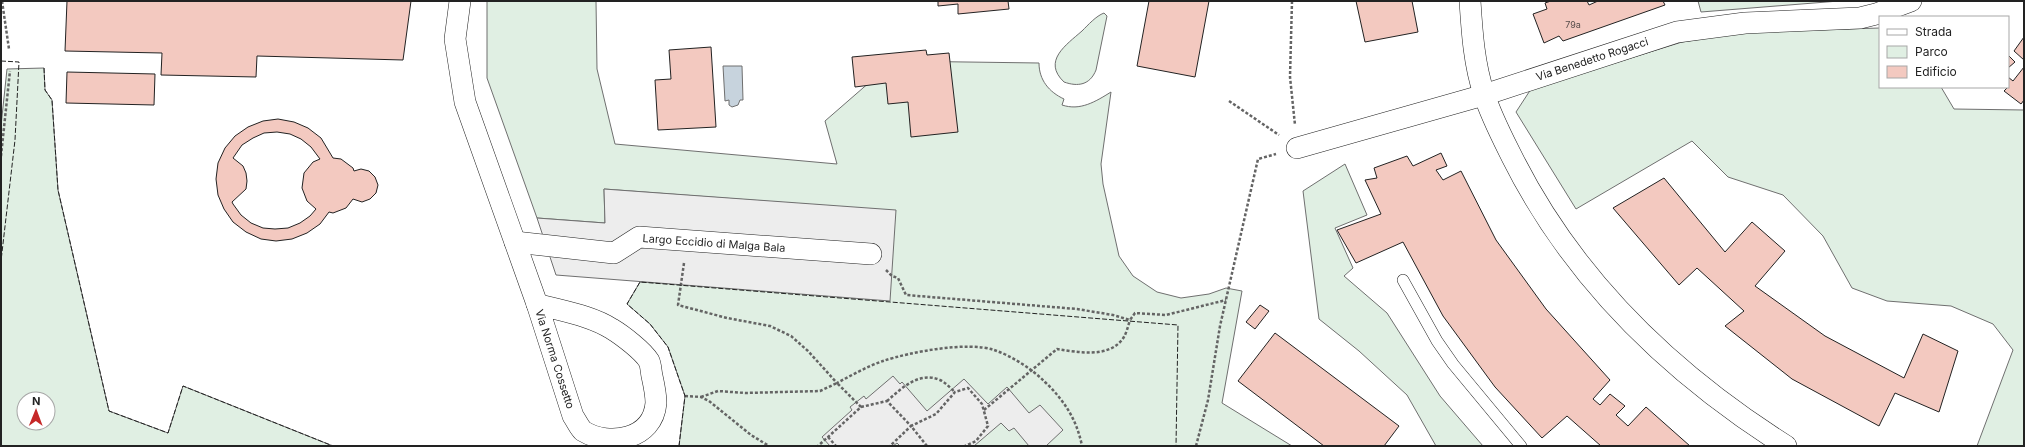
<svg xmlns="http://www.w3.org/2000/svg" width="2025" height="447" viewBox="0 0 2025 447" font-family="Inter,sans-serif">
<rect width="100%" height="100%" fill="#fff"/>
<!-- green -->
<g fill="#e0efe3" stroke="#6f6f6f" fill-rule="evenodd">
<path d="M487,1H596L597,69L615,144L837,164L825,121L894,61L1039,63C1039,80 1049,92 1064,99L1062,105C1080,111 1095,102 1111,92L1101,164L1103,184L1119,256L1133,276L1157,292L1181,298L1209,294L1226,288L1242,291L1222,403L1292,446H679L685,396L668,347L650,324L627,304L640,282L682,284L896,211L604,189L605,223L537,218L487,78Z"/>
<polygon points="1698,1 1839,1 1701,12"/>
<path d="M1104,13L1107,16L1096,70C1090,85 1078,87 1064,82C1042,61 1066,45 1082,31C1088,25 1096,16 1104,13Z"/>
<polygon points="1880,28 1880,87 1941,87 1954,109 2024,110 2024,446 1977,446 2013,350 1993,324 1951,306 1887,301 1852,288 1823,236 1783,195 1728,177 1692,141 1576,209 1516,112 1531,89 1682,42 1745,32"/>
<path d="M44,68L45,90L52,100L58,190L109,411L168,433L183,386L333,446H1V126L7,69ZM24,399H48V423H24Z"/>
<polygon points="1345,164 1367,215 1335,228 1353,268 1344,276 1387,313 1440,396 1483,446 1436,446 1407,395 1359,351 1319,319 1303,191"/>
</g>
<!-- parking -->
<g fill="#ededed" stroke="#6f6f6f">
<polygon points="604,189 896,210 890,301 556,275 537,218 605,223"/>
<polygon points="893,376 900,384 902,382 927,411 964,379 988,404 1007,387 1029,413 1040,405 1063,430 1046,446 1029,446 1014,428 1009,431 1001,423 974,446 900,446 897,443 893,446 830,446 822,437 852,410 850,407 864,396 866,399"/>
</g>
<!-- water -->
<polygon fill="#c7d3dd" stroke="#6f6f6f" points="723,66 742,66 743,100 740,100 738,105 732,107 729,105 729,100 725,101"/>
<!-- building -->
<g fill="#f3c9c0" stroke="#222" fill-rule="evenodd">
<polygon points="67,1 411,1 403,60 257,56 256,77 161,75 162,53 65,51"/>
<polygon points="938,1 1008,1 1009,9 958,14 958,4 938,6"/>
<polygon points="1149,1 1209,1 1195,77 1137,66"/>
<polygon points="1356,1 1412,1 1418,32 1365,42"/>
<polygon points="1551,1 1587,1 1589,5 1598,1 1663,1 1665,5 1563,41 1559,36 1544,43 1533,14 1547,9 1545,3"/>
<polygon points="2024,37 2024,60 2014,51"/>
<polygon points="711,47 716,127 658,130 655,80 671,79 669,50"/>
<polygon points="926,50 927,55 949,53 958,132 911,137 908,102 888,104 886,83 855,87 852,57"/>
<polygon points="2008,55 2015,62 2008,68"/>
<polygon points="2024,67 2024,100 2021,104 2004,91 2008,87 2008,77 2013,81"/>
<polygon points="67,72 155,74 154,105 66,103"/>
<path d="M278,119L294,122L308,128L321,138L333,158L341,159L353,168L354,171L361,169L369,171L375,177L378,185L376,193L370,199L362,202L353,199L346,208L333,213L329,212L320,224L307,233L292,239L276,241L261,239L246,232L233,222L224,209L218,195L216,179L218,163L225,148L235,136L248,127L263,121ZM277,132L290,134L301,139L311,147L320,159L313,162L304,173L302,188L307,201L316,209L310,216L300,223L288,228L275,229L263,228L251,223L241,215L233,204L232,202L246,189L247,181L246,173L243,166L233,158L242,145L253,138L264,133Z"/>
<polygon points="1441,153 1447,166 1436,170 1443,180 1461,171 1496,240 1546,309 1610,380 1593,399 1600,405 1610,394 1625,406 1616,415 1628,426 1646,407 1690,446 1601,446 1567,416 1542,438 1495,387 1443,316 1403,242 1356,263 1337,230 1381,214 1365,180 1377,178 1374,168 1407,156 1413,166"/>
<polygon points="1664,178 1725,252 1752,222 1785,251 1755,286 1825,336 1904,378 1923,334 1958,351 1939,412 1895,393 1879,426 1792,379 1725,326 1744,311 1697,268 1679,285 1613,208"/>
<polygon points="1260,305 1269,311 1255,329 1246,322"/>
<polygon points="1275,333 1399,426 1384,446 1324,446 1238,381"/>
</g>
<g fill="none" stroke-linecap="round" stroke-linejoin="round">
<!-- service casing -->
<g stroke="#222" stroke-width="12">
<polyline id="service" points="1403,280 1437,341 1453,364 1521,446"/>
</g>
<!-- minor casing -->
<g stroke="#222" stroke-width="22">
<g id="minor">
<polyline points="460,1 455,39 465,102 537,304"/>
<path d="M1470,1C1472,32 1474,64 1484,94C1491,116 1502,137 1512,157C1573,279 1672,374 1786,446"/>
<polyline points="1297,148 1484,95 1677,32 1745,23 1860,18 1876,14 1911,1"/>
<polyline points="515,242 614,253 639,237 871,254"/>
<path d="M537,304C561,311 590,315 612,329C622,335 643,351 649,361C651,365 651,372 652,376C654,385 656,394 656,403C653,440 609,447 583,431C579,427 576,420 573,416Z"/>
</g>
</g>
<!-- path -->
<g stroke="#646464" stroke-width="2.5" stroke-dasharray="3 2" stroke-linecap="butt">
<polyline points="2,1 9,49"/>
<polyline points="1292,1 1290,77 1295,125"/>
<polyline points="1229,101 1279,135"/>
<polyline points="1,156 10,71"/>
<path d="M684,263L678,305L727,318L770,326L791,336L808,351L837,383C852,375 868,366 883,361C910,352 968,341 994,350C1012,356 1032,369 1045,382C1064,400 1077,420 1082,446"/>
<polyline points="886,270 892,276 898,278 906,295 1077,309 1113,315 1130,320 1135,313 1166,315 1226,300"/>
<polyline points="685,396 701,397 709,401 751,435 769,446"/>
<polyline points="701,397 718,391 745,393 820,391 837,383 861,407 818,446"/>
<path d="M887,401C902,388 919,371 940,380C945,382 950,388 955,392"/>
<polyline points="861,407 887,401 911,426 890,446"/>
<path d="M984,410L1057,349C1077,352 1106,358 1121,341C1126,336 1128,326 1130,320"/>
<polyline points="828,437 836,446"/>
<polyline points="927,446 911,426 936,414 955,392 968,388 982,404 988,426 976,441 965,446"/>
<polyline points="1196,446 1208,400 1220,326 1258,159 1276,154"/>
</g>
<!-- service -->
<use href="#service" stroke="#fff" stroke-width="11"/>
<!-- minor -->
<use href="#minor" stroke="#fff" stroke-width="21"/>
<!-- fence -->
<g stroke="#222" stroke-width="1" stroke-dasharray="5 2" stroke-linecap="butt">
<polyline points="1,61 19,62 15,140 1,261"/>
<polyline points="44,68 45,90 52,100 58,190 109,411 168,433 183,386 333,446"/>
<polyline points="679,446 685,396 668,347 650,324 627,304 640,282 1178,325 1176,446"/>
</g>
</g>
<g text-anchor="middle" stroke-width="3" stroke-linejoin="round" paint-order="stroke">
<!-- number labels -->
<g font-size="9" fill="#564c4a">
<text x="1573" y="28">79a</text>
</g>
<!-- street labels -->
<g font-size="11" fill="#222" stroke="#fff">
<text transform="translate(1592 59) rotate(-18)" y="4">Via Benedetto Rogacci</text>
<text transform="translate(714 243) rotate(4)" y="4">Largo Eccidio di Malga Bala</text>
<text transform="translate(555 359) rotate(72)" y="4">Via Norma Cossetto</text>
</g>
</g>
<!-- border -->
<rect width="2025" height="447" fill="none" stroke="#222222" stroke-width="4"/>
<!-- legend -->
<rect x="1879" y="16" width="130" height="72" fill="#ffffff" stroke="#a7a7a7"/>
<rect x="1887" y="29" width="20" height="6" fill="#ffffff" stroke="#a7a7a7"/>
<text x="1915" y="36" font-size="12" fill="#222222">Strada</text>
<rect x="1887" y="46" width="20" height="12" fill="#e0efe3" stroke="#a7a7a7"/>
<text x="1915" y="56" font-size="12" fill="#222222">Parco</text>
<rect x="1887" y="66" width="20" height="12" fill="#f3c9c0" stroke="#a7a7a7"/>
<text x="1915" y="76" font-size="12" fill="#222222">Edificio</text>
<!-- north arrow -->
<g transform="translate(36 411) rotate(1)"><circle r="19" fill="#ffffff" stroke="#a7a7a7"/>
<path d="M0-3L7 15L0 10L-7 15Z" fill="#c62828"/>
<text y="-6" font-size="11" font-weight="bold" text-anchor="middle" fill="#222222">N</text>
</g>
</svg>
